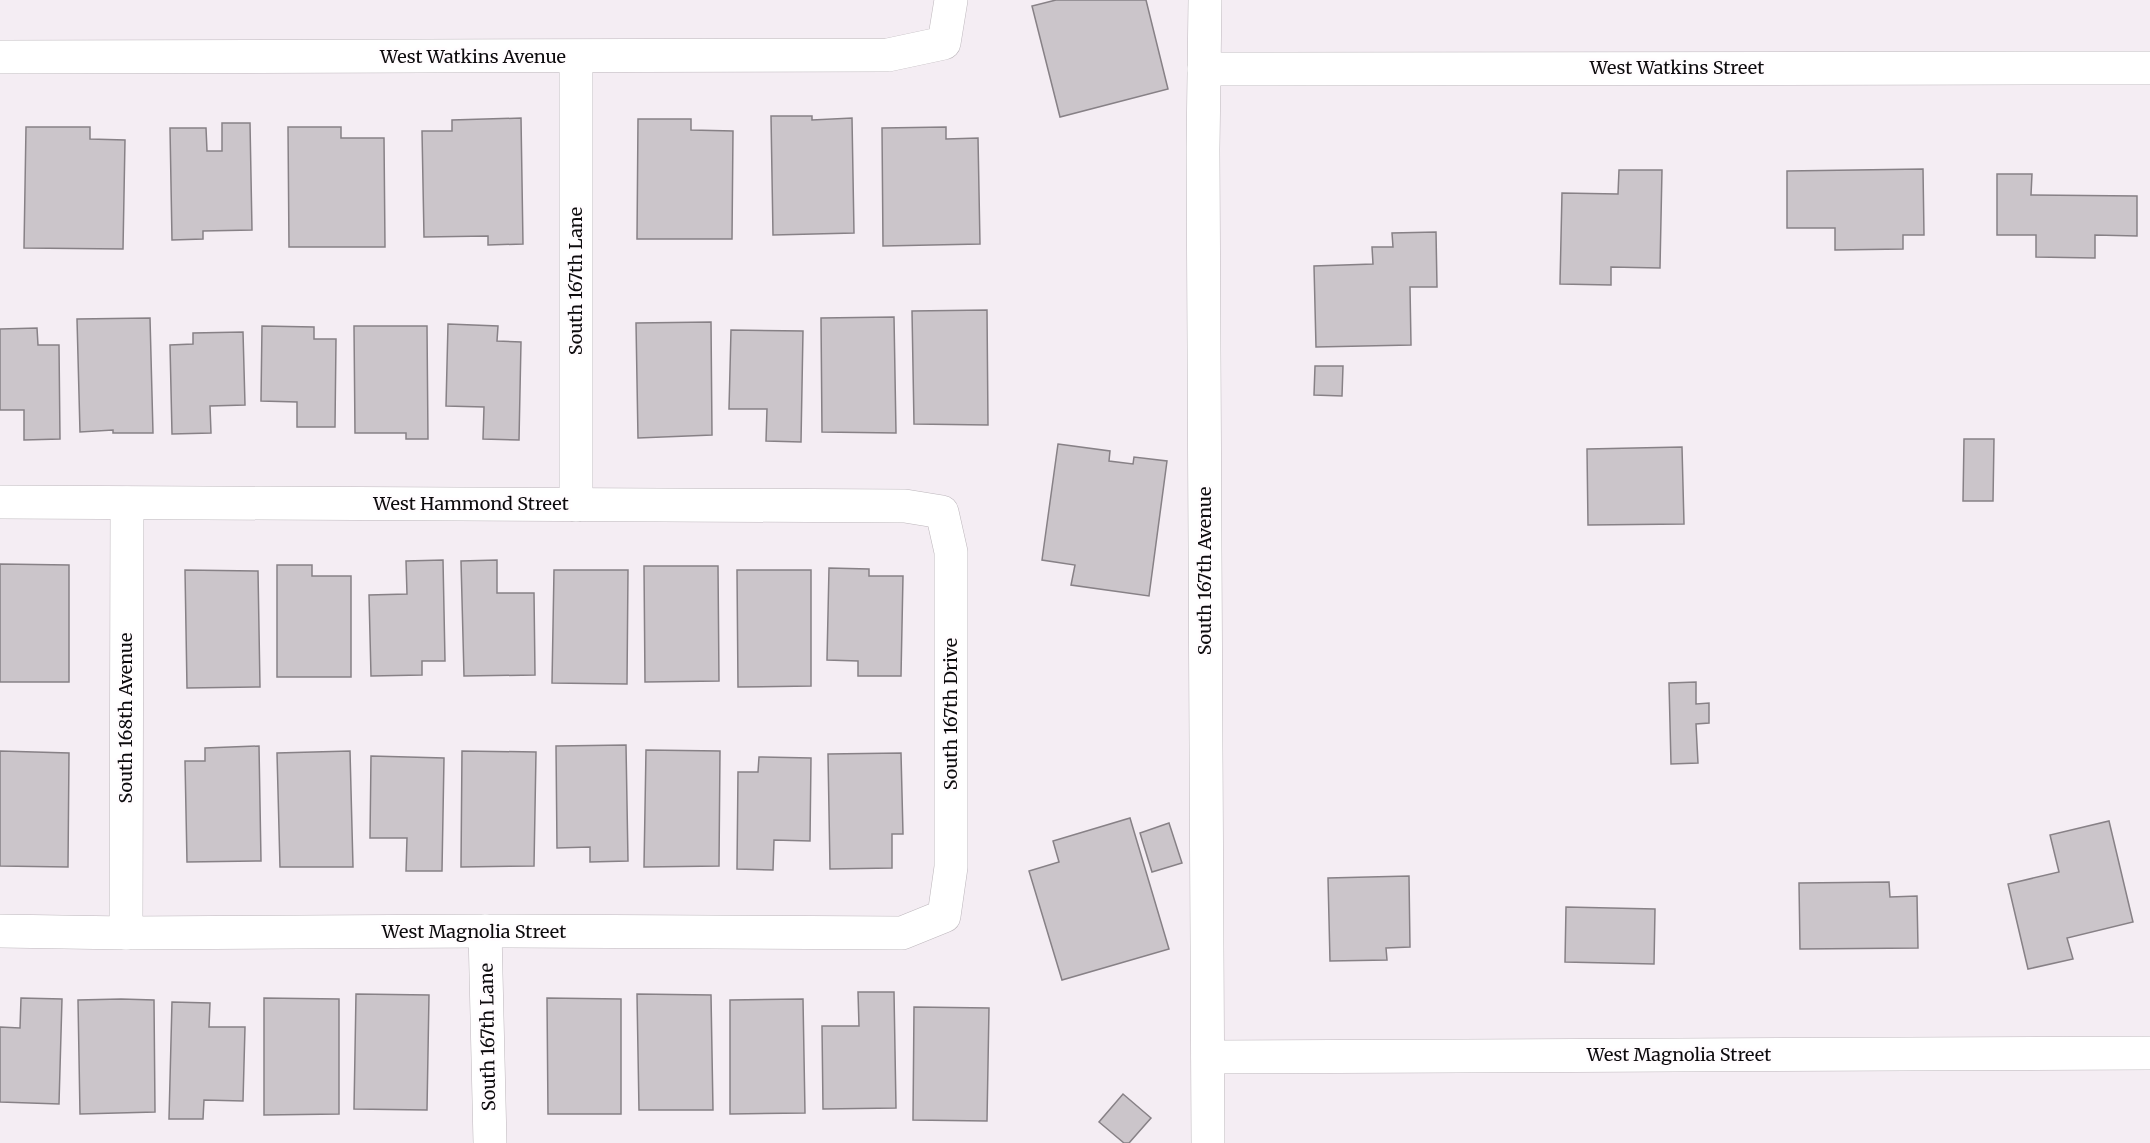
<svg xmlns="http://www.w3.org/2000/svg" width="2150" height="1143" viewBox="0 0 2150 1143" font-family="Merriweather,serif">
<rect width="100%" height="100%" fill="#f4edf3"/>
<!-- building -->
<g fill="#cbc5ca" stroke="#878186" stroke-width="1.5">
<polygon points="1056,0 1146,0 1168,89 1060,117 1032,6"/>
<polygon points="771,116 812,116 812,120 852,118 854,233 773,235"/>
<polygon points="521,118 523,244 488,245 488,236 424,237 422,131 452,131 452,120"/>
<polygon points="638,119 691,119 691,130 733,131 732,239 637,239"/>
<polygon points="222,123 250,123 252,230 203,231 203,239 172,240 170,128 206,128 207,151 222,151"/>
<polygon points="26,127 90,127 90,139 125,140 123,249 24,248"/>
<polygon points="288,127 341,127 341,138 384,138 385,247 289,247"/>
<polygon points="946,127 946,139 978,138 980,244 883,246 882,128"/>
<polygon points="1923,169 1924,235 1903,235 1903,249 1835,250 1835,228 1787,228 1787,171"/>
<polygon points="1619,170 1662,170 1660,268 1611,267 1611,285 1560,284 1562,193 1618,194"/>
<polygon points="1997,174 2032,174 2031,195 2137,196 2137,236 2095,235 2095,258 2036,257 2036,235 1997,235"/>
<polygon points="1436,232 1437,287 1410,287 1411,345 1316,347 1314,266 1373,264 1372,247 1393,247 1392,233"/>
<polygon points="987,310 988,425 914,424 912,311"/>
<polygon points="894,317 896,433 822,432 821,318"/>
<polygon points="150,318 153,433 113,433 113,430 80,432 77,319"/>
<polygon points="711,322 712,435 638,438 636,323"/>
<polygon points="448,324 498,326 497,341 521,342 519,440 483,439 484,407 446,406"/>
<polygon points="262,326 314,327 314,339 336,339 335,427 297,427 297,402 261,401"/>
<polygon points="354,326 427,326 428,439 406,439 406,433 355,433"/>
<polygon points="37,328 38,345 59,345 60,439 24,440 24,410 0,410 0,329"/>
<polygon points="731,330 803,331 801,442 766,441 767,409 729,409"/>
<polygon points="243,332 245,405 210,406 211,433 172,434 170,345 193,344 193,333"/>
<polygon points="1315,366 1343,366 1342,396 1314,395"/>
<polygon points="1964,439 1994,439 1993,501 1963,501"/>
<polygon points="1058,444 1110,451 1109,461 1133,464 1134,457 1167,461 1149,596 1071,585 1075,565 1042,560"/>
<polygon points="1682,447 1684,524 1588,525 1587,449"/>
<polygon points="443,560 445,661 422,661 422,675 371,676 369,595 407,594 406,561"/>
<polygon points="497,560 497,593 534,593 535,675 464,676 461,561"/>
<polygon points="0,564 69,565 69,682 0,682"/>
<polygon points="277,565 312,565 312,576 351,576 351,677 277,677"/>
<polygon points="644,566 718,566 719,681 645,682"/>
<polygon points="829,568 869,569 869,576 903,576 901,676 858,676 858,661 827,660"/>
<polygon points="185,570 258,571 260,687 187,688"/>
<polygon points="554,570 628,570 627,684 552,683"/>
<polygon points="737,570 811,570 811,686 738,687"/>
<polygon points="1696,682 1696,704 1709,703 1709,723 1696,724 1698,763 1671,764 1669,683"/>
<polygon points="626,745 628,861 590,862 590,847 557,848 556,746"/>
<polygon points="259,746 261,861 187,862 185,761 205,761 205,748"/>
<polygon points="646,750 720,751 719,866 644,867"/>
<polygon points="0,751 69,753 68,867 0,866"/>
<polygon points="350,751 353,867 280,867 277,753"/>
<polygon points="462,751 536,752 534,866 461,867"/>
<polygon points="901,753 903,834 892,834 892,868 830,869 828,754"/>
<polygon points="371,756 444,758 442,871 406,871 407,838 370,838"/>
<polygon points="759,757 811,758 810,841 774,840 773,870 737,869 738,772 758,772"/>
<polygon points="1130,818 1169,949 1062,980 1029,871 1059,862 1053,841"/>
<polygon points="2109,821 2133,922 2067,938 2073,959 2028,969 2008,884 2059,872 2050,835"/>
<polygon points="1169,823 1182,863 1152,872 1140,833"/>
<polygon points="1409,876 1410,947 1386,948 1387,960 1330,961 1328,878"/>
<polygon points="1889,882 1890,897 1917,896 1918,948 1800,949 1799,883"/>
<polygon points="1566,907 1655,909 1654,964 1565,962"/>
<polygon points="858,992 894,992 896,1108 823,1109 822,1026 859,1026"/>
<polygon points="356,994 429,995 427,1110 354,1109"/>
<polygon points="637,994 711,995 713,1110 639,1110"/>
<polygon points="21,998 62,999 59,1104 0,1102 0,1027 20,1028"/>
<polygon points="264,998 339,999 339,1114 264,1115"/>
<polygon points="547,998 621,999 621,1114 548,1114"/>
<polygon points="121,999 154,1000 155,1112 80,1114 78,1000"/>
<polygon points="803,999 805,1113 730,1114 730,1000"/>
<polygon points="172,1002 210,1003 209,1027 245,1027 243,1101 204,1100 203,1119 169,1119"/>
<polygon points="914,1007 989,1008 987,1121 913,1120"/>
<polygon points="1123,1094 1151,1118 1129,1143 1124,1143 1099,1122"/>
</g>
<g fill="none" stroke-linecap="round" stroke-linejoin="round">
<!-- minor casing -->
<g stroke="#bdb7bc" stroke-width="34">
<g id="minor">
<polyline points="1205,0 1203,149 1208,1143"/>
<polyline points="0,57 888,55 944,43 951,0"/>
<polyline points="576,57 576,505"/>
<polyline points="1204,69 2150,68"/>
<polyline points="0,502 905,506 942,512 951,552 951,867 944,916 902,933 485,931 126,933 0,931"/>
<polyline points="485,931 490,1143"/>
<polyline points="126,933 127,503"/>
<polyline points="1208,1057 2150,1053"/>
</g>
</g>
<!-- minor -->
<use href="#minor" stroke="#fff" stroke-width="33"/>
</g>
<g text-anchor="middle" stroke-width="5" stroke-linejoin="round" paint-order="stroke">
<!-- street labels -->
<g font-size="18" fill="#0d0b0d" stroke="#fffcfe">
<text x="473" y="63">West Watkins Avenue</text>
<text x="1677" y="74">West Watkins Street</text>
<text transform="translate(576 281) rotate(-90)" y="6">South 167th Lane</text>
<text x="471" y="510">West Hammond Street</text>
<text transform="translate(1205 571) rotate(-90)" y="6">South 167th Avenue</text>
<text transform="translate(951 714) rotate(-90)" y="6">South 167th Drive</text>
<text transform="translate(126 718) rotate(-90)" y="6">South 168th Avenue</text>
<text x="474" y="938">West Magnolia Street</text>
<text transform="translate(488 1037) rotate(-91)" y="6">South 167th Lane</text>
<text x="1679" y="1061">West Magnolia Street</text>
</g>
</g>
</svg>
